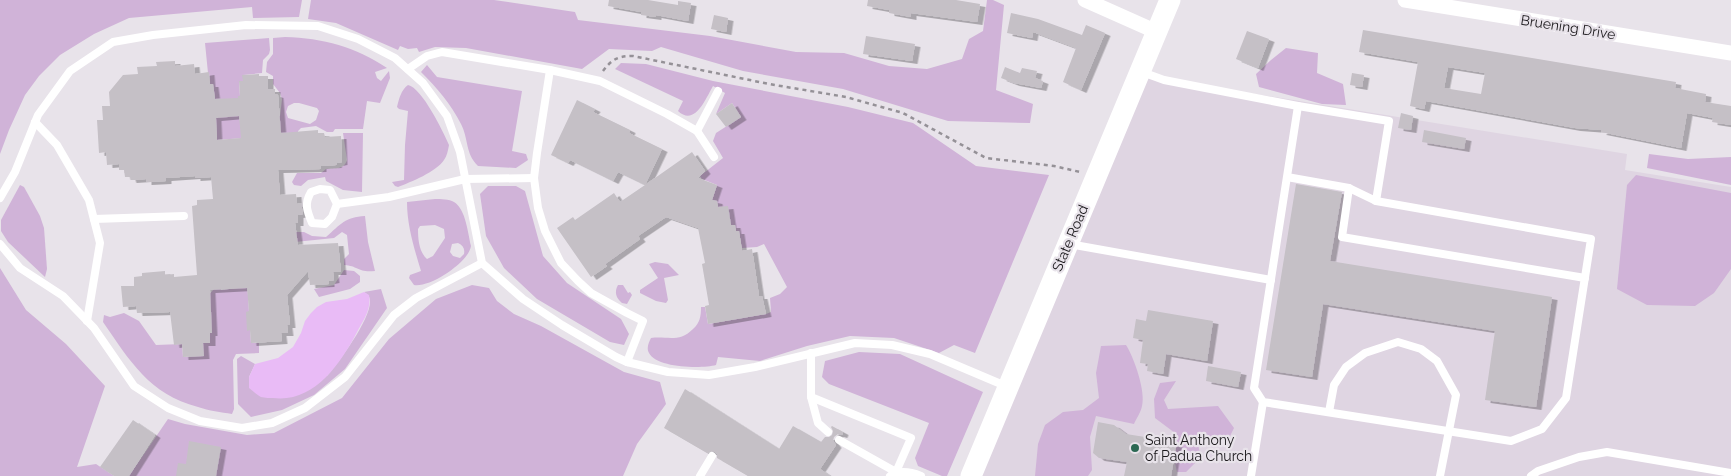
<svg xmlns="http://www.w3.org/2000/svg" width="1731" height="476" viewBox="0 0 1731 476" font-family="Raleway,sans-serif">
<defs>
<filter id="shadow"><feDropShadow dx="5.5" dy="3" stdDeviation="0" flood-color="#0004"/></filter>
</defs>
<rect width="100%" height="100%" fill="#e8e3ea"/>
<!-- built -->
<polygon fill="#dfd5e2" points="1144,76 1627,154 1625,170 1731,187 1731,476 979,476"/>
<!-- green -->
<g fill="#d0b3d8" fill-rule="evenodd">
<polygon points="0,0 302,0 299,17 253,18 252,7 129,18 94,34 60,55 39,76 25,95 9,130 0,154"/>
<polygon points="311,0 494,0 575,12 578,20 710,36 796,52 844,53 889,66 927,69 962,59 969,39 983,31 987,0 993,0 1004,5 996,90 1033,104 1030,123 948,121 843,89 743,71 661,47 652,51 609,49 582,69 466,48 435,47 419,52 417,48 408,49 400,46 398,50 336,23 308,19"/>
<path d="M285,37C323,38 356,47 387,68L375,72L377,78L381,81L389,71L390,78L380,103L367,101L363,129H335L333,132H327L316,126L301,128L298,131V134L282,135V133L280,132L277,117L280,116L282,99L280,93L273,84V76L266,72L267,62L273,54V38ZM294,103H299L317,108L319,111L316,120L310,124L288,118L286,112L288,106Z"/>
<polygon points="269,38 270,50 269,54 263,60 262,73 243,75 243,81 239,82 240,96 238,96 239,117 244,138 217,140 216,118 218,118 217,99 215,99 213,84 210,84 209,73 208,73 205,43"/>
<polygon points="1286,48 1318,53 1317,73 1343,84 1346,105 1322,104 1259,87 1256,74 1271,60"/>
<path d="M621,63L646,64L713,81L848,107L913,123L976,166L1049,175L975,353L954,345L939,353L894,338L850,336L807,346L760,361L718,357L716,365C702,369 656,368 649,353C646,348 649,342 651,338C668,336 679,343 693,329C700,323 701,316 701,307H705L708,324L766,314L771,312L770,298L780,294L787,287L764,244L757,247L742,248L739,231H736L735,225H731L718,207L717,201L712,200L717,185L702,179L700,176L723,158L713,141L716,133L741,117L732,103L716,114L725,93L713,86C706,98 695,127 678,111L683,101L615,69Z"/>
<path d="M427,65L437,77L522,91L512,151L526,154L528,160L516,168L478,166C465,153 469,140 461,124C451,104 437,88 421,72Z"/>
<path d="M408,85C422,88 443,131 449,145C448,150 447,156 444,160C436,172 411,182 398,187L395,186L392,182L404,180L405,145L408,111L399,109L397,107C399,99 401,90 408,85Z"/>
<path d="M343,133H363L362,192L343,190L326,181L325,177L308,180L301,186L294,185L292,182L297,173H321L326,169C335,168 344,170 347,160Z"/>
<polygon points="1649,154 1688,159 1731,157 1731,185 1647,168"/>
<polygon points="1636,175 1731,193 1731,269 1714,293 1695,306 1647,305 1617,289 1627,185"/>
<polygon points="20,185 24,187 40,216 44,228 47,269 45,277 8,242 1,231 1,220"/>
<polygon points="488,186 516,186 525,191 543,256 567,283 621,319 629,334 624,345 610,342 537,299 504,268 486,236 480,194"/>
<path d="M435,199C441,199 449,199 454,202C466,209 468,234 471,246C469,262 430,288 414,285L409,278L410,275L421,271C414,248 407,225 407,202ZM435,225L444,229L445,238L433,256L427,259C419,252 418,239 418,229L420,226ZM458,243C463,245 465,249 464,254L460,258L453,256L450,252L452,244Z"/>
<path d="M365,216L368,242L375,271C358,273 359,266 344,265V259L349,254L347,235L342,232L334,238L295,242L296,232H304L312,236L326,237C341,224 345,217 365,216Z"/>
<polygon points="655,262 668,264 679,275 664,278 668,300 666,303 656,301 640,293 640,290 658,278 649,264"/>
<polygon points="0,268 26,310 66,344 105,386 77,467 96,464 114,476 0,476"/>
<polygon points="344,270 354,271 360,276 360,282 350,289 319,297 314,289 334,285"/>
<path d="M247,280L251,343H259V353L236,354L233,360L234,409L232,414C221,412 209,411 198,407C149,394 130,361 103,322L104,315L110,317L124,313L139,321L156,345L182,344L183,357L203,356V343H210L207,297L220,282L221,290L238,288Z"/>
<polygon points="472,285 489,288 497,301 514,314 541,326 624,372 660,382 666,404 637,444 623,476 129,476 168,419 185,424 247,435 274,433 342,398 389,339 436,299"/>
<path d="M618,285H623L628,293L630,292L632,295L627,304L622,303C616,298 614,292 618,285Z"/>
<path d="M381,289L387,308L345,369L314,395L282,410L251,417L238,404L237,359L241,356L255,364L249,377L327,376C339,362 371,319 370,301C370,296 367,294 364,292Z"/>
<path d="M1126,345C1134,357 1146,392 1142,406C1141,412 1136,419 1134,424L1096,416L1090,437L1092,470L1088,476H1035L1038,444L1045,425L1063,412L1083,410L1099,398L1096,373L1101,346Z"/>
<polygon points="859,352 900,354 983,392 947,476 942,476 918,466 915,458 929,423 829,384 822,377 825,361"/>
<polygon points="1176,381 1164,400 1168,409 1218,406 1234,428 1229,438 1196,437 1201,457 1186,472 1177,472 1172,449 1175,433 1155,418 1154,399 1160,383"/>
</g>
<!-- water -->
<path fill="#e9bbf6" d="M364,292L369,295C372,310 362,322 356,334C339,366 313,403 273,398C270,398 265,398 261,397C257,395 253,391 249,388V377L255,364L278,358L293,347L301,333L305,321L311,313L317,307L326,302L347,299Z"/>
<!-- building -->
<g fill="#c5c0c6" fill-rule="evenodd" filter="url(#shadow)">
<polygon points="609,0 648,0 678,5 678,1 691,3 688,21 656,15 656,17 641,15 641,12 608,6"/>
<polygon points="868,0 956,0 980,4 977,22 911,13 911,17 889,13 889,10 867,6"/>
<polygon points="1011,13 1038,19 1082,35 1086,25 1105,33 1081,90 1063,82 1076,48 1033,32 1032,38 1007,33"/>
<polygon points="714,15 728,18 726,32 711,29"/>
<path d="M1363,30L1676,82L1675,88L1706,94L1705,102L1731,106V125L1712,122L1713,118L1687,113L1681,148L1601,132L1602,130L1575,128L1426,101L1424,109L1410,106L1418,62L1359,52ZM1448,67L1485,73L1481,94L1444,88Z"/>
<polygon points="1247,31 1269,39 1258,68 1236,59"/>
<polygon points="866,36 915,44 912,61 863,54"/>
<path d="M175,61V66L194,64L195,74L209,72L210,84H213L215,99L238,98V96H240L239,81H243L242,75L259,74V76H268V89H275V94L278,95L281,133L318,130V133H324L325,137L341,136L342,162L337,163L336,165L321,166V169L278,170L280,195L296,194L297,204L301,203L303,214L298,215V223H295L298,245L338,243L341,272H333L334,280L329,281V284L310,285L308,271L287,295L290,325H287L288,333H281L282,341L251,343L250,330L247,331L246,312L249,311L247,288L210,290L212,333H210V343H203L204,356L183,357L182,344L174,345L170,312L137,313L136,306L123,307L121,286H134V277L142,276V273L165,271V275L174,274V277L197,275L192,206L197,205V200L213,199L211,177L195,178V176L166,178V181L146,182V179L131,180L130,177H125L124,170H119V164L107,165L106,152L99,153L97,120H103L102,106H110L109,92L123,75L138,74L137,67L157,66L156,62ZM239,116L241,138L217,140L216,118Z"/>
<polygon points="1005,67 1020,73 1022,68 1037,71 1035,78 1043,81 1041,88 1014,83 1001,78"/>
<polygon points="1352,73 1364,75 1362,87 1350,85"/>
<polygon points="577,100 595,109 593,112 630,130 629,133 662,149 645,185 692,152 705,171 698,178 717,185 712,200 717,201 718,207 728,206 731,225 735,225 736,231 739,231 742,251 752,249 759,296 762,296 766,314 708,324 705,306 709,305 702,264 705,263 698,228 666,217 638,236 640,239 605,264 607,266 591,277 557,228 573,217 575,220 614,193 620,202 645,185 618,172 613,181 570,160 568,163 551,155"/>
<polygon points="732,103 741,117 726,127 716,114"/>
<polygon points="1401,113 1413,116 1411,130 1398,128"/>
<polygon points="1424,130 1466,138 1464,149 1422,142"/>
<polygon points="1296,184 1342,192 1330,261 1552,297 1536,407 1485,400 1495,331 1323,304 1312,377 1266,370"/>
<polygon points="1148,310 1213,321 1207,361 1166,354 1163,374 1147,371 1148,364 1140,363 1143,340 1133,338 1136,319 1146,321"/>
<polygon points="1208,366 1241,372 1238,387 1206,381"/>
<polygon points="685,389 779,449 793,426 821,442 825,437 829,437 832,435 833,431 831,427 832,426 843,432 842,435 838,434 834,437 833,441 836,445 820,469 830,476 748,476 717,458 717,454 714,451 707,453 664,428"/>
<polygon points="133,420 155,435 129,476 114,476 100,467"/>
<polygon points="1098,422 1114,425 1126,434 1177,442 1171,476 1124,476 1127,462 1099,458 1093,453"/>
<polygon points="189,441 221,447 216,476 176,476 178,463 186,464"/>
</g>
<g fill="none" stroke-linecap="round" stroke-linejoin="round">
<!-- path -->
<path stroke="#959197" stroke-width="2.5" stroke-dasharray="4 4" stroke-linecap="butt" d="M603,71C612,59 618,56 633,56L769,84L846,97L903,113L986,158L1054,166L1080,172"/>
<!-- service -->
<g stroke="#fff" stroke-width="8">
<polyline points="408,69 427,56 442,52 550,70 600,81 667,114 697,131 714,157"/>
<polyline points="550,70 537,153 534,178 538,208 545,231 561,263 578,281 591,293 627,313 643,321 627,362"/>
<polyline points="1142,72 1164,80 1298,106 1389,121 1376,201"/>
<polyline points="35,122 57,145 89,200 100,243 87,321"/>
<polyline points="697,131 718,91"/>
<polyline points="1287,177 1349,188 1376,201 1591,239 1566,398 1542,429 1511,441 1263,402 1254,388 1298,106"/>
<polyline points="1349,188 1342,237 1585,278"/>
<path d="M320,189L330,190L337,204L332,217L325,224L312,223C307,211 304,204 311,192Z"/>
<polyline points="0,198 15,172 38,115 70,71 113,42 153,35 246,25 318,26 358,39 395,58 423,83 447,116 460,152 482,263 523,299 562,325 616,357 627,362 668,372 709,375 755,367 855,343 892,345 930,354 1008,387"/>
<polyline points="337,204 389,197 465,179 534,178"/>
<polyline points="94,219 184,216"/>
<polyline points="0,244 20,268 63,296 94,328 134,386 168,408 200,421 242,428 272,423 305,408 345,377 394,315 416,298 482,263"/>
<polyline points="1069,244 1271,280"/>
<polyline points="811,353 811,397 911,438 896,472 839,440"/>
<polyline points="811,397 818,423 828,432"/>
<polyline points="1329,412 1334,385 1346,367 1365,353 1398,342 1421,349 1437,361 1456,395 1440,476"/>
<polyline points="700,476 712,456"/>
<path d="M890,476C899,470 911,472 921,476"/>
<polyline points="1251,476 1263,402"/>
<polyline points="1531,476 1538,471 1579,457 1607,452 1731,473"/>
</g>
<!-- minor -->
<g stroke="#fff" stroke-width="15">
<polyline points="1085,0 1157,32"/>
<polyline points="1405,0 1731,53"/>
</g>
<!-- secondary -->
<polyline stroke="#fff" stroke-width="21" points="971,476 1170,0"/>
</g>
<!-- markers -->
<circle fill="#2b6853" stroke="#e8e3ea" stroke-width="2" cx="1135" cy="448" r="5"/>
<g text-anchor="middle" stroke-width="4.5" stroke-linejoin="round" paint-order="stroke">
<!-- street labels -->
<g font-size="14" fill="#1a181b" stroke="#e8e3ea">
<text transform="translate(1568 27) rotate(9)" y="5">Bruening Drive</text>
<text transform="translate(1070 238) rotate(-67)" y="5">State Road</text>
</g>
<!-- poi labels -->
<g font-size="14" fill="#1a181b" stroke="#e8e3ea" text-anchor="start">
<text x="1145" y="445">Saint Anthony<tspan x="1145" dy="16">of Padua Church</tspan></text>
</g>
</g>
</svg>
